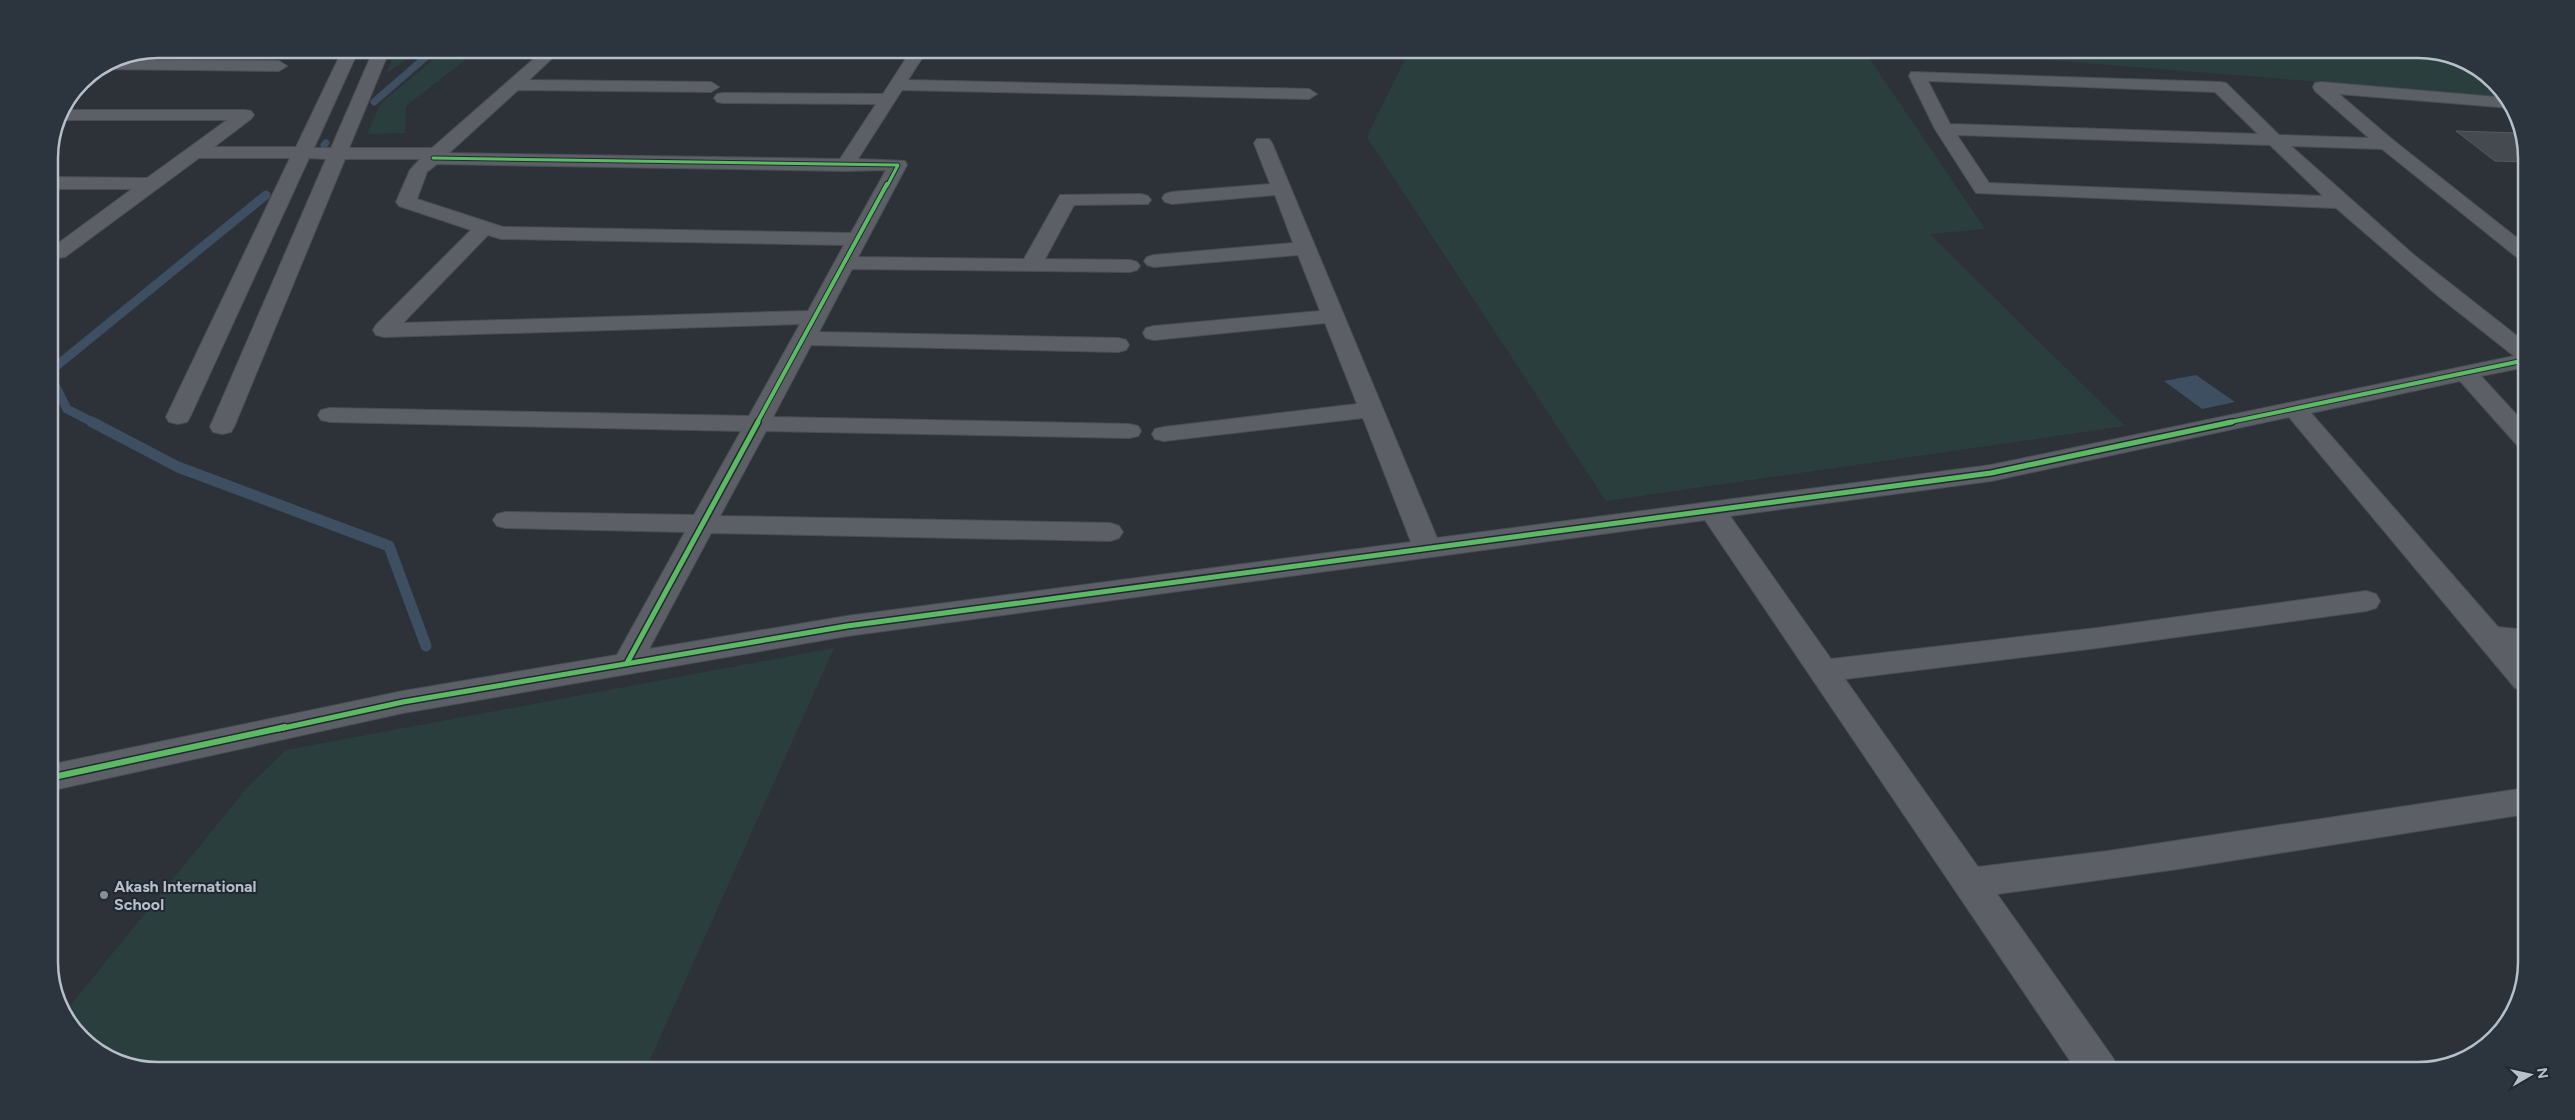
<svg xmlns="http://www.w3.org/2000/svg" width="2575" height="1120" viewBox="0 0 2575 1120" font-family="Figtree,sans-serif">
<rect width="100%" height="100%" fill="#2c3238"/>
<!-- green -->
<g fill="#2a3e3e">
<polygon points="397,49 420,49 386,74"/>
<polygon points="446,49 479,49 406,106 405,133 367,134 380,104"/>
<polygon points="1410,49 1863,49 1985,229 1930,234 2125,426 1606,501 1367,137"/>
<polygon points="1909,49 2417,49 2459,57 2508,97"/>
<polygon points="834,648 645,1071 158,1071 116,1063 71,1028 65,1012 246,789 286,750"/>
</g>
<!-- water -->
<polygon fill="#3d4f60" points="2196,375 2235,402 2202,409 2164,381"/>
<g fill="none" stroke-linecap="round" stroke-linejoin="round">
<!-- stream-far2 -->
<g stroke="#3d4f60" stroke-width="7">
<polyline points="374,102 435,49"/>
<polyline points="324,145 326,143"/>
</g>
<!-- stream-far1 -->
<g stroke="#3d4f60" stroke-width="9">
<polyline points="49,372 266,195"/>
<polyline points="49,373 67,409 94,423"/>
</g>
<!-- stream -->
<polyline stroke="#3d4f60" stroke-width="11" points="92,422 178,467 389,546 426,646"/>
</g>
<!-- building -->
<polygon fill="#454a50" stroke="#545a5f" points="2456,131 2520,133 2526,151 2526,162 2495,161"/>
<g fill="none" stroke-linecap="round" stroke-linejoin="round">
<!-- minor casing -->
<g stroke="#4a4e53" stroke-width="2">
<g id="minor">
<path d="M343,49H359L314,148H331L374,49H390L349,148H432L545,49H562L529,80L711,82L719,87L711,92L518,90L449,153L840,159L876,104L723,103L717,102L714,98L717,94L723,93L883,94L912,49H928L908,80L1309,89L1317,94L1309,99L902,90L858,159L905,161L907,165L858,257L1024,259L1060,195L1141,194L1148,196L1151,200L1148,204L1074,205L1045,259L1130,260L1137,262L1140,266L1137,270L1130,272L852,269L819,332L1118,338L1126,340L1129,345L1126,350L1118,352L811,345L773,417L1129,424L1138,426L1141,431L1138,436L1129,438L766,431L720,516L1110,523L1119,526L1123,532L1119,538L1110,541L711,533L649,649L847,616L1411,542L1363,418L1164,441L1155,439L1152,434L1155,429L1164,427L1357,404L1325,323L1154,340L1146,338L1143,333L1146,328L1154,326L1320,311L1298,255L1154,267L1147,265L1144,261L1147,257L1154,255L1293,243L1275,195L1172,204L1165,202L1162,198L1165,194L1172,192L1270,184L1254,143L1257,139H1269L1272,143L1437,538L1991,465L2514,356L2438,296L2336,208L1976,193L1935,129L1909,76L1911,72L2220,82L2226,83L2279,135L2369,138L2315,91L2313,87L2315,83L2321,82L2508,98L2511,108L2339,94L2393,140L2526,245V261L2519,259L2382,149L2291,146L2414,255L2526,343V367L2481,376L2526,425V447L2517,445L2460,381L2311,413L2498,627L2526,630V650L2517,649L2526,660V691L2515,688L2289,417L1991,481L1730,516L1831,659L2097,628L2366,591L2376,594L2380,601L2376,608L2366,611L2097,648L1845,679L1978,867L2108,851L2526,788V814L2178,869L1997,894L2113,1058L2119,1071H2077L1705,520L847,636L403,713L49,791V765L403,691L617,655L685,532L506,528L497,526L493,520L497,514L506,512L694,515L741,431L330,422L321,420L318,415L321,410L330,408L749,416L800,324L384,337L376,335L373,330L376,325L471,230L399,206L396,202L410,170L420,159H345L234,427L231,432L222,434L213,432L210,427L326,159L309,158L190,417L187,422L178,424L169,422L166,417L290,158H199L65,257L49,259V247H53L132,189H49V177L147,178L227,120H59L60,110H245L251,111L254,115L251,119L214,147H296ZM1928,81L2215,92L2258,134L1950,124ZM1957,135L2270,145L2323,196L1989,183ZM437,164L845,171L886,170L851,233L503,227L417,199L427,172ZM488,235L501,239L844,245L808,311L403,323Z"/>
<polygon points="112,60 279,61 287,66 279,71 99,69"/>
</g>
</g>
<!-- minor -->
<use href="#minor" fill="#5c6066" fill-rule="evenodd"/>
<!-- cycleway-far3 casing -->
<g stroke="#202932" stroke-width="5">
<polyline id="cycleway-far3" points="433,158 898,165 887,186"/>
</g>
<!-- cycleway-far2 casing -->
<g stroke="#202932" stroke-width="6">
<g id="cycleway-far2">
<polyline points="757,423 887,184"/>
<polyline points="2226,423 2526,360"/>
</g>
</g>
<!-- cycleway-far1 casing -->
<g stroke="#202932" stroke-width="8">
<g id="cycleway-far1">
<polyline points="627,663 758,422"/>
<polyline points="279,729 403,702 847,626 1991,473 2232,422"/>
</g>
</g>
<!-- cycleway casing -->
<g stroke="#202932" stroke-width="9">
<polyline id="cycleway" points="49,778 285,727"/>
</g>
<!-- cycleway-far3 -->
<use href="#cycleway-far3" stroke="#5cba63" stroke-width="3"/>
<!-- cycleway-far2 -->
<use href="#cycleway-far2" stroke="#5cba63" stroke-width="4"/>
<!-- cycleway-far1 -->
<use href="#cycleway-far1" stroke="#5cba63" stroke-width="5"/>
<!-- cycleway -->
<use href="#cycleway" stroke="#5cba63" stroke-width="6"/>
</g>
<!-- markers -->
<circle fill="#868e96" stroke="#202932" stroke-width="2" cx="104" cy="895" r="5"/>
<g text-anchor="middle" stroke-width="4" stroke-linejoin="round" paint-order="stroke">
<!-- near-poi labels -->
<g font-size="16" font-weight="bold" fill="#b7bfc8" stroke="#202932" text-anchor="start">
<text x="114" y="892">Akash International<tspan x="114" dy="18">School</tspan></text>
</g>
</g>
<!-- crop -->
<path d="M0 0H2575V1120H0ZM158 58H2418A100 100 0 0 1 2518 158V962A100 100 0 0 1 2418 1062H158A100 100 0 0 1 58 962V158A100 100 0 0 1 158 58Z" fill="#2c353e" fill-rule="evenodd"/>
<path fill="none" stroke="#b7bfc8" stroke-width="2.5" d="M158 58H2418A100 100 0 0 1 2518 158V962A100 100 0 0 1 2418 1062H158A100 100 0 0 1 58 962V158A100 100 0 0 1 158 58Z"/>
<!-- north arrow -->
<g transform="translate(2530 1075) rotate(81)" stroke="#202932" stroke-width="4" paint-order="stroke">
<path d="M0-4L9 19L0 12L-9 19Z" fill="#b7bfc8"/>
<text y="-8" font-size="14" font-weight="bold" text-anchor="middle" fill="#b7bfc8">N</text>
</g>
</svg>
